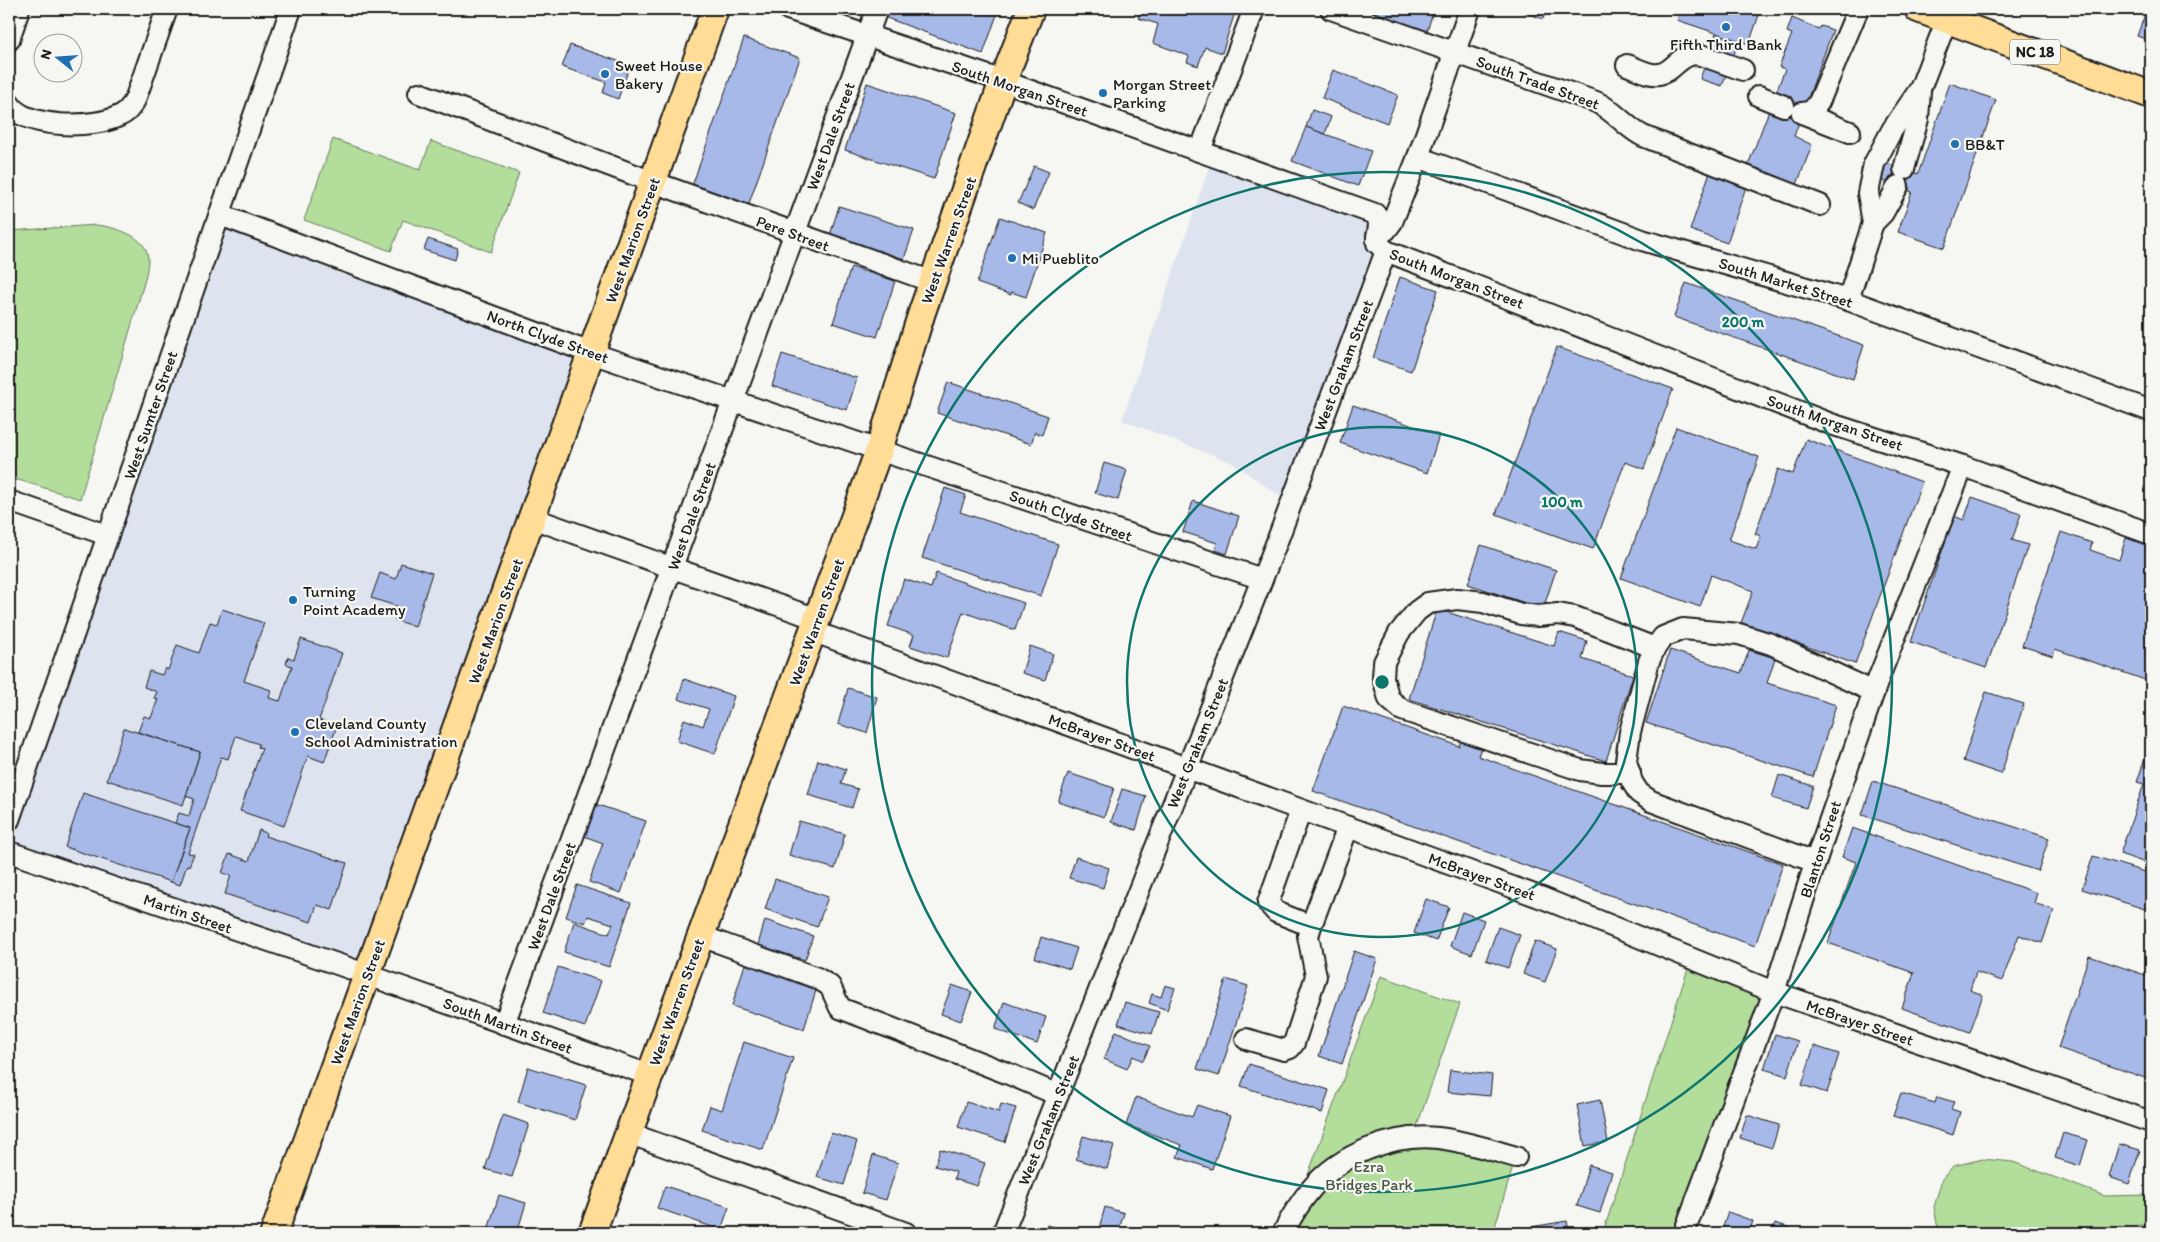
<svg xmlns="http://www.w3.org/2000/svg" width="2160" height="1242" viewBox="0 0 2160 1242" font-family="Itim,sans-serif">
<rect width="100%" height="100%" fill="#f6f6f2"/>
<filter id="ink" filterUnits="userSpaceOnUse"><feTurbulence type="fractalNoise" baseFrequency=".02" numOctaves="2"/><feDisplacementMap in="SourceGraphic" scale="10" xChannelSelector="R" yChannelSelector="G"/><feConvolveMatrix kernelMatrix="1 2 1 2 8 2 1 2 1" color-interpolation-filters="sRGB"/></filter>
<g filter="url(#ink)">
<!-- built -->
<g fill="#dee4ef">
<polygon points="1213,156 1375,214 1379,246 1291,504 1233,463 1122,420"/>
<polygon points="220,215 591,353 367,975 9,852 9,820"/>
</g>
<!-- green -->
<g fill="#b2dd9b" stroke="#677c5c">
<polygon points="333,139 420,170 431,141 519,173 491,252 403,220 391,251 304,220"/>
<path d="M96,225C115,227 148,236 148,259C148,267 146,275 144,283L80,499L9,477V231Z"/>
<polygon points="1691,959 1774,992 1684,1233 1603,1233"/>
<polygon points="1381,976 1460,1004 1413,1137 1516,1157 1493,1233 1283,1233 1294,1213"/>
<path d="M1983,1159L2013,1162L2105,1196L2151,1195V1225C2139,1226 2118,1223 2110,1233H1939L1934,1207L1942,1179L1953,1166Z"/>
</g>
<!-- building -->
<g fill="#a7b9e8" stroke="#1c1c1c">
<polygon points="887,9 999,9 983,54 884,17"/>
<polygon points="1141,9 1236,9 1222,53 1205,47 1198,66 1187,62 1189,56 1153,43 1158,24 1138,18"/>
<polygon points="1363,9 1434,9 1427,31"/>
<polygon points="1515,9 1547,9 1543,19"/>
<polygon points="1681,9 1761,9 1749,44 1677,20"/>
<polygon points="2147,9 2151,9 2151,41 2137,36"/>
<polygon points="1792,18 1819,29 1821,26 1833,30 1794,136 1812,145 1796,187 1745,173 1785,69 1779,67 1792,34 1787,32"/>
<polygon points="1716,33 1739,41 1722,86 1700,79"/>
<polygon points="744,38 800,58 748,206 692,186"/>
<polygon points="570,45 630,65 618,99 603,93 606,82 562,67"/>
<polygon points="1333,70 1398,95 1387,123 1322,98"/>
<polygon points="867,83 956,113 934,179 845,150"/>
<polygon points="1950,83 1996,100 1944,248 1898,232 1912,192 1875,178 1881,161 1918,174"/>
<polygon points="1312,110 1331,117 1325,134 1306,127"/>
<polygon points="1306,127 1371,151 1358,186 1292,161"/>
<polygon points="1034,166 1049,172 1033,210 1018,203"/>
<polygon points="1711,169 1748,181 1727,243 1690,230"/>
<polygon points="839,206 914,230 904,259 830,235"/>
<polygon points="1000,217 1047,233 1026,297 1011,292 1011,295 977,283"/>
<polygon points="428,239 458,249 455,260 424,250"/>
<polygon points="851,267 895,281 877,337 833,323"/>
<polygon points="1400,277 1438,290 1411,371 1373,358"/>
<polygon points="1686,283 1864,345 1853,379 1674,317"/>
<polygon points="1557,347 1673,389 1644,469 1625,462 1593,549 1496,514"/>
<polygon points="782,354 857,378 847,410 772,386"/>
<polygon points="948,382 1048,416 1042,435 1035,432 1031,444 937,413"/>
<polygon points="1353,405 1439,435 1427,473 1340,443"/>
<polygon points="1676,427 1759,457 1729,540 1756,549 1761,536 1755,534 1778,469 1793,474 1806,439 1922,482 1855,664 1741,623 1753,591 1711,575 1700,607 1621,578"/>
<polygon points="1104,463 1127,470 1118,500 1095,493"/>
<polygon points="945,488 966,495 960,512 1058,544 1041,596 922,558"/>
<polygon points="1972,497 2021,514 2012,540 2028,545 1986,668 1911,642 1954,516 1964,520"/>
<polygon points="1193,501 1239,516 1227,554 1215,550 1217,543 1183,532"/>
<polygon points="2061,532 2092,543 2090,550 2119,560 2126,538 2151,547 2151,682 2055,649 2053,656 2022,646"/>
<polygon points="1481,545 1556,570 1543,609 1468,584"/>
<polygon points="401,563 432,573 415,627 395,620 399,607 371,598 380,573 396,579"/>
<polygon points="936,573 1024,603 1015,630 963,612 947,658 910,646 914,635 888,626 904,579 931,588"/>
<polygon points="222,609 264,623 244,681 271,690 269,698 280,701 292,666 286,664 288,657 294,659 301,639 342,653 319,720 337,726 324,762 308,756 284,826 240,811 262,748 258,747 259,744 236,736 228,759 221,757 188,853 194,854 189,866 187,865 180,885 171,882 190,828 175,823 179,813 189,816 194,799 186,796 200,752 138,732 144,716 151,718 158,699 154,698 157,692 144,687 149,671 162,675 165,668 168,670 177,645 199,653 210,622 217,624"/>
<polygon points="1437,609 1554,646 1559,632 1587,641 1582,659 1633,675 1606,761 1409,699"/>
<polygon points="1030,646 1053,654 1045,680 1022,673"/>
<polygon points="1670,650 1741,673 1749,650 1775,658 1767,683 1836,705 1813,777 1646,723"/>
<polygon points="684,679 734,696 715,754 677,741 684,719 703,726 709,709 678,699"/>
<polygon points="848,688 877,697 867,733 838,724"/>
<polygon points="1986,692 2024,704 2001,774 1963,761"/>
<polygon points="1343,706 1459,746 1462,738 1482,745 1478,756 1783,864 1755,946 1313,791"/>
<polygon points="124,728 200,752 183,805 107,780"/>
<polygon points="2151,741 2151,865 2120,854 2144,784 2137,782"/>
<polygon points="818,760 846,769 841,784 858,789 852,808 808,795"/>
<polygon points="1068,773 1114,788 1104,817 1058,802"/>
<polygon points="1779,775 1813,786 1806,808 1772,798"/>
<polygon points="1873,781 2049,838 2038,871 1862,815"/>
<polygon points="1122,789 1146,796 1136,830 1111,822"/>
<polygon points="83,793 190,828 171,882 65,847"/>
<polygon points="595,804 646,821 621,893 589,882 603,843 584,836"/>
<polygon points="799,821 845,834 835,869 789,855"/>
<polygon points="1852,828 2037,893 2034,903 2054,910 2042,943 2019,935 2002,981 1976,972 1970,990 1983,995 1970,1032 1902,1008 1914,973 1828,943 1856,862 1842,857"/>
<polygon points="259,830 266,833 265,836 347,863 332,910 317,905 311,922 225,894 231,875 222,873 229,854 249,861"/>
<polygon points="2093,856 2151,874 2151,911 2082,889"/>
<polygon points="1076,857 1109,868 1103,888 1069,878"/>
<polygon points="775,879 828,897 817,927 765,909"/>
<polygon points="577,885 631,903 609,967 564,952 574,922 609,934 613,924 588,916 585,923 566,917"/>
<polygon points="1426,899 1449,907 1436,941 1414,933"/>
<polygon points="1462,912 1484,920 1472,954 1450,946"/>
<polygon points="765,920 813,936 805,960 758,945"/>
<polygon points="1498,927 1520,935 1508,968 1486,960"/>
<polygon points="1041,937 1077,948 1070,969 1035,958"/>
<polygon points="1535,941 1557,949 1545,982 1523,974"/>
<polygon points="1354,951 1377,959 1342,1064 1319,1056"/>
<polygon points="2089,956 2151,977 2151,1080 2058,1048"/>
<polygon points="745,964 817,987 804,1029 732,1006"/>
<polygon points="558,967 601,981 585,1027 543,1013"/>
<polygon points="1226,979 1248,986 1219,1076 1197,1069"/>
<polygon points="952,985 972,992 961,1021 941,1014"/>
<polygon points="1165,985 1175,988 1167,1010 1149,1003 1152,994 1161,997"/>
<polygon points="1004,1002 1046,1017 1037,1044 995,1029"/>
<polygon points="1125,1002 1159,1012 1152,1034 1118,1024"/>
<polygon points="1116,1031 1150,1046 1143,1061 1133,1056 1127,1069 1104,1059"/>
<polygon points="1775,1034 1798,1041 1787,1076 1764,1069"/>
<polygon points="744,1042 793,1058 763,1150 702,1130 710,1106 722,1110"/>
<polygon points="1814,1046 1839,1054 1827,1093 1802,1085"/>
<polygon points="1249,1064 1329,1090 1322,1113 1241,1086"/>
<polygon points="528,1067 586,1085 575,1120 518,1102"/>
<polygon points="1450,1070 1492,1075 1490,1096 1447,1092"/>
<polygon points="1901,1093 1935,1103 1937,1097 1954,1102 1951,1109 1960,1112 1953,1135 1893,1116"/>
<polygon points="1136,1097 1192,1117 1197,1105 1230,1116 1212,1169 1177,1157 1182,1145 1126,1125"/>
<polygon points="1600,1100 1608,1142 1585,1146 1577,1105"/>
<polygon points="966,1102 999,1112 1001,1104 1016,1108 1005,1142 958,1127"/>
<polygon points="503,1115 529,1124 512,1177 485,1169"/>
<polygon points="1747,1115 1779,1125 1772,1148 1740,1138"/>
<polygon points="831,1133 857,1141 844,1185 817,1177"/>
<polygon points="2063,1133 2088,1140 2080,1166 2055,1158"/>
<polygon points="1083,1136 1114,1145 1107,1169 1076,1159"/>
<polygon points="2119,1144 2140,1150 2129,1184 2109,1177"/>
<polygon points="940,1149 985,1163 977,1186 954,1179 956,1172 935,1166"/>
<polygon points="873,1155 898,1163 886,1200 862,1193"/>
<polygon points="1589,1165 1612,1172 1600,1213 1577,1206"/>
<polygon points="665,1186 729,1207 721,1230 657,1208"/>
<polygon points="499,1195 526,1203 517,1233 487,1233"/>
<polygon points="1105,1207 1124,1213 1118,1233 1098,1232"/>
<polygon points="1728,1212 1753,1221 1749,1233 1721,1233"/>
<polygon points="1567,1221 1569,1233 1526,1233 1525,1228"/>
<polygon points="1775,1223 1807,1233 1772,1233"/>
<polygon points="1047,1225 1069,1231 1068,1233 1045,1233"/>
</g>
<g fill="none" stroke-linecap="round" stroke-linejoin="round">
<!-- minor casing -->
<g stroke="#1c1c1c" stroke-width="24">
<g id="minor">
<path d="M788,9L1003,81L1375,214C1383,223 1376,233 1377,243L1386,251L1831,424L1963,466L2151,534"/>
<path d="M1331,9L1596,102C1614,110 1625,127 1643,136L1820,205"/>
<polyline points="9,40 19,9"/>
<path d="M1627,65C1636,68 1649,76 1659,74C1674,72 1678,54 1698,54L1743,70"/>
<polyline points="419,93 653,182 933,282"/>
<polyline points="1759,96 1784,106"/>
<path d="M9,103C24,130 96,128 119,116C127,113 131,107 135,100L167,9"/>
<polyline points="1802,113 1812,111 1819,102 1858,9"/>
<polyline points="1802,113 1850,132"/>
<polyline points="1200,151 1254,9"/>
<polyline points="1418,157 1642,240 1848,300 2151,411"/>
<polyline points="1904,169 1918,119 1920,91"/>
<polyline points="220,215 591,353 1262,579"/>
<polyline points="1873,223 1883,213 1898,186"/>
<polyline points="1377,236 1386,230 1392,222 1418,157 1470,9"/>
<polyline points="1848,300 1873,223 1868,193 1874,164 1892,130 1920,89 1947,19"/>
<polyline points="9,501 107,535"/>
<polyline points="532,518 817,619"/>
<polyline points="812,631 1545,899 1774,992 2151,1122"/>
<polyline points="1630,773 1602,773 1580,770 1402,710 1389,699 1383,678 1384,662 1399,633 1417,611 1428,603 1457,599 1483,602 1521,614 1538,616 1558,614 1575,617 1655,648"/>
<polyline points="1301,810 1268,903 1276,912 1311,926 1348,827"/>
<polyline points="9,820 291,9"/>
<polyline points="9,852 340,965 649,1075"/>
<polyline points="1815,862 1651,801 1639,793 1632,782 1626,761 1630,732 1649,661 1655,648 1663,637 1683,629 1739,634 1771,644 1874,692"/>
<polyline points="701,936 817,978 830,986 840,1008 1009,1074 1058,1095"/>
<polyline points="504,1024 877,9"/>
<polyline points="1246,1039 1284,1050 1290,1048 1294,1043 1316,976 1308,936 1311,926"/>
<polyline points="628,1133 906,1233"/>
<polyline points="1003,1233 1276,544 1386,251"/>
<path d="M1283,1233C1291,1217 1300,1202 1312,1188C1341,1154 1394,1133 1438,1138C1465,1141 1491,1150 1516,1157"/>
<polyline points="1684,1233 1774,992 1819,851 1879,677 1963,466"/>
</g>
</g>
<!-- major casing -->
<g stroke="#1c1c1c" stroke-width="30">
<g id="major">
<polyline points="1918,9 2151,95"/>
<polyline points="274,1233 715,9"/>
<polyline points="592,1233 879,450 922,312 1003,81 1031,9"/>
</g>
</g>
<!-- minor -->
<use href="#minor" stroke="#f6f6f2" stroke-width="20"/>
<!-- major -->
<use href="#major" stroke="#ffdd96" stroke-width="26"/>
</g>
</g>
<!-- distance rings -->
<g fill="none" stroke="#0f766e" stroke-width="2.5">
<circle cx="1382" cy="682" r="255"/>
<circle cx="1382" cy="682" r="510"/>
</g>
<!-- markers -->
<g fill="#1f6fb2" stroke="#f6f6f2" stroke-width="2">
<circle cx="1726" cy="27" r="5"/>
<circle cx="605" cy="74" r="5"/>
<circle cx="1103" cy="93" r="5"/>
<circle cx="1955" cy="144" r="5"/>
<circle cx="1012" cy="258" r="5"/>
<circle cx="293" cy="600" r="5"/>
<circle cx="295" cy="732" r="5"/>
</g>
<g text-anchor="middle" stroke-width="4.5" stroke-linejoin="round" paint-order="stroke">
<!-- shield labels -->
<rect fill="#f6f6f2" stroke="#5d5d5c" stroke-width="1" x="2010" y="39.5" width="50" height="25" rx="4"/>
<g font-size="15" font-weight="bold" fill="#1c1c1c">
<text x="2035" y="57">NC 18</text>
</g>
<!-- poi labels -->
<g font-size="16" fill="#1c1c1c" stroke="#f6f6f2" text-anchor="start">
<text x="1726" y="50" text-anchor="middle">Fifth Third Bank</text>
<text x="615" y="71">Sweet House<tspan x="615" dy="18">Bakery</tspan></text>
<text x="1113" y="90">Morgan Street<tspan x="1113" dy="18">Parking</tspan></text>
<text x="1965" y="150">BB&amp;T</text>
<text x="1022" y="264">Mi Pueblito</text>
<text x="303" y="597">Turning<tspan x="303" dy="18">Point Academy</tspan></text>
<text x="305" y="729">Cleveland County<tspan x="305" dy="18">School Administration</tspan></text>
</g>
<!-- street labels -->
<g font-size="16" fill="#1c1c1c" stroke="#f6f6f2">
<text transform="translate(1538 82) rotate(20)" y="6">South Trade Street</text>
<text transform="translate(1020 88) rotate(19)" y="6">South Morgan Street</text>
<text transform="translate(830 136) rotate(-70)" y="6">West Dale Street</text>
<text transform="translate(793 233) rotate(20)" y="6">Pere Street</text>
<text transform="translate(632 240) rotate(-70)" y="6">West Marion Street</text>
<text transform="translate(948 240) rotate(-70)" y="6">West Warren Street</text>
<text transform="translate(1457 278) rotate(21)" y="6">South Morgan Street</text>
<text transform="translate(1786 282) rotate(17)" y="6">South Market Street</text>
<text transform="translate(548 336) rotate(20)" y="6">North Clyde Street</text>
<text transform="translate(1343 365) rotate(-69)" y="6">West Graham Street</text>
<text transform="translate(150 415) rotate(-71)" y="6">West Sumter Street</text>
<text transform="translate(1835 422) rotate(19)" y="6">South Morgan Street</text>
<text transform="translate(1071 515) rotate(19)" y="6">South Clyde Street</text>
<text transform="translate(691 516) rotate(-70)" y="6">West Dale Street</text>
<text transform="translate(495 621) rotate(-70)" y="6">West Marion Street</text>
<text transform="translate(816 622) rotate(-70)" y="6">West Warren Street</text>
<text transform="translate(1102 737) rotate(20)" y="6">McBrayer Street</text>
<text transform="translate(1197 743) rotate(-68)" y="6">West Graham Street</text>
<text transform="translate(1820 849) rotate(-72)" y="6">Blanton Street</text>
<text transform="translate(1482 876) rotate(20)" y="6">McBrayer Street</text>
<text transform="translate(551 896) rotate(-70)" y="6">West Dale Street</text>
<text transform="translate(188 913) rotate(19)" y="6">Martin Street</text>
<text transform="translate(357 1002) rotate(-70)" y="6">West Marion Street</text>
<text transform="translate(676 1002) rotate(-70)" y="6">West Warren Street</text>
<text transform="translate(1860 1022) rotate(19)" y="6">McBrayer Street</text>
<text transform="translate(508 1025) rotate(20)" y="6">South Martin Street</text>
<text transform="translate(1048 1120) rotate(-68)" y="6">West Graham Street</text>
</g>
<!-- park labels -->
<g font-size="16" fill="#495642" stroke="#f6f6f2">
<text x="1369" y="1172">Ezra<tspan x="1369" dy="18">Bridges Park</tspan></text>
</g>
</g>
<circle cx="1382" cy="682" r="8" fill="#0f766e" stroke="#f6f6f2" stroke-width="2.5"/>
<g font-size="15" text-anchor="middle" font-weight="bold" fill="#0f766e" stroke="#f6f6f2" stroke-width="4.5" stroke-linejoin="round" paint-order="stroke">
<text x="1743" y="327">200 m</text>
<text x="1562" y="507">100 m</text>
</g>
<!-- margin -->
<rect width="2160" height="1242" fill="none" stroke="#f6f6f2" stroke-width="30"/>
<rect x="15" y="15" width="2130" height="1212" fill="none" stroke="#1c1c1c" stroke-width="2" filter="url(#ink)"/>
<!-- north arrow -->
<g transform="translate(58 58) rotate(287)"><circle r="24" fill="#f6f6f2" stroke="#9f9f9c"/>
<path d="M0-4L9 19L0 12L-9 19Z" fill="#1f6fb2"/>
<text y="-8" font-size="14" font-weight="bold" text-anchor="middle" fill="#1c1c1c">N</text>
</g>
</svg>
